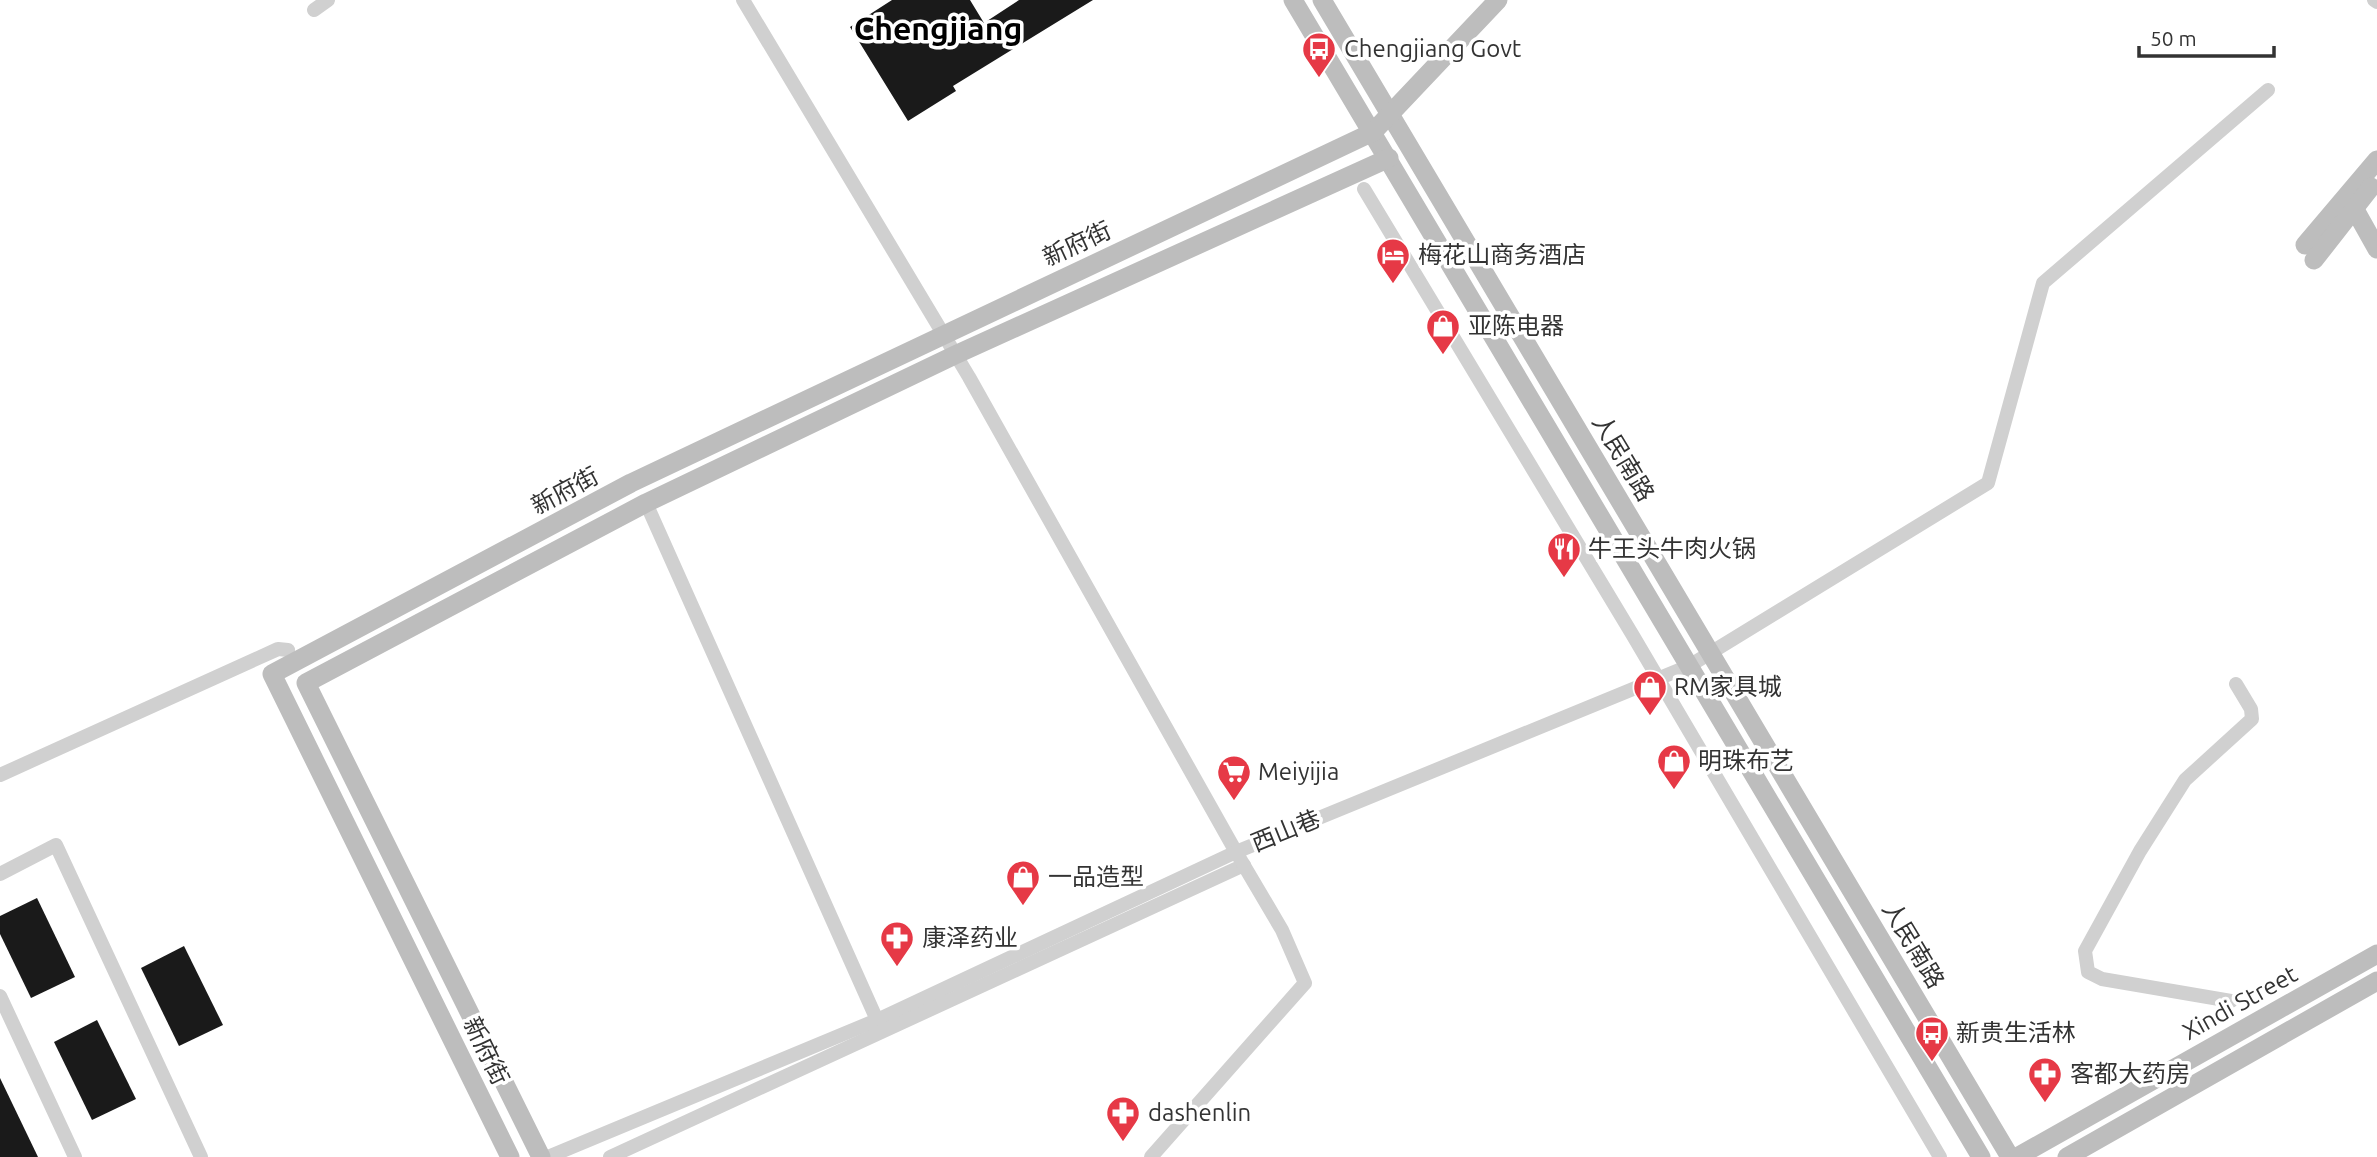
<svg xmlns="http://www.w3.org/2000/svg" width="2377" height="1157" viewBox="0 0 2377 1157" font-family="Ubuntu,'Noto Sans SC',sans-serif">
<rect width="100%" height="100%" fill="#fff"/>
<!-- building -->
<g fill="#1a1a1a">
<polygon points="892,0 970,0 984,23 1019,0 1093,0 953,86 956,91 908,121 850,27"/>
<polygon points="37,898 75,977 31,998 0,934 0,916"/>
<polygon points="184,946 223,1025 179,1046 141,968"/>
<polygon points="97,1020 136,1099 92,1120 54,1042"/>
<polygon points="0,1078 38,1157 0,1157"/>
</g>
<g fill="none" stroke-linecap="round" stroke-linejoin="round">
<!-- street -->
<g stroke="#d0d0d0" stroke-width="14">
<polyline points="2374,0 2377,2"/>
<polyline points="314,10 328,0"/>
<polyline points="1364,189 1632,634 1940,1157"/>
<polyline points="646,503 877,1020"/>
<polyline points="0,775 278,649 288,650"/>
<polyline points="0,874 56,845 201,1157"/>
<polyline points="0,996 75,1157"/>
<polyline points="2231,1001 2102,979 2088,972 2085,951 2140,851 2185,780 2252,719 2251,709 2236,684"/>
<polyline points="548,1157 877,1020 1236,852 969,377 743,0"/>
<polyline points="610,1157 1244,865"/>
<polyline points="1151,1157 1305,983 1282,930 1236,852 1689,666 1988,483 2043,283 2268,90"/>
</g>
<!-- secondary -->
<g stroke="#bdbdbd" stroke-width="19">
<polyline points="1293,0 1981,1157"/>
<polyline points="1322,0 2010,1157"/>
<polyline points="2354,208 2377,249"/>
<polyline points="2305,245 2377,160"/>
<polyline points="2314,260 2371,187"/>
<polyline points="510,1157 272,674 631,483 1373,132 1498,0"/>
<polyline points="541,1157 306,683 646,503 955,355 1389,158"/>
<polyline points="2017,1157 2377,954"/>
<polyline points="2067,1157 2377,981"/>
</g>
</g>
<!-- icons -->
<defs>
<g id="bus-pin" transform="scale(1.75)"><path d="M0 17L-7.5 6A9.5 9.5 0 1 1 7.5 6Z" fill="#e63946" stroke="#fff"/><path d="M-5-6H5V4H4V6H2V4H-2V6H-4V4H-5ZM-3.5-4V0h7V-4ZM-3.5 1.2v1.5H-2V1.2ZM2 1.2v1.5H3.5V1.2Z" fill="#fff"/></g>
<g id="hotel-pin" transform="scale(1.75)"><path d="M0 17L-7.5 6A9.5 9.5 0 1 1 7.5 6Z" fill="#e63946" stroke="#fff"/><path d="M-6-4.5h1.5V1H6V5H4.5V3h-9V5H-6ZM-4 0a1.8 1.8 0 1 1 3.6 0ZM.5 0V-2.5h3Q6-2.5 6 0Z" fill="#fff"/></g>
<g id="shop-pin" transform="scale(1.75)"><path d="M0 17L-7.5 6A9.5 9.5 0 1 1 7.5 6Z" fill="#e63946" stroke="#fff"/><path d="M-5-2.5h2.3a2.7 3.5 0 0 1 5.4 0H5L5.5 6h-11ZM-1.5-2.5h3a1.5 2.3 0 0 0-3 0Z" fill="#fff"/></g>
<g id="restaurant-pin" transform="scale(1.75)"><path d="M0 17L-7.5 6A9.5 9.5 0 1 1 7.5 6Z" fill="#e63946" stroke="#fff"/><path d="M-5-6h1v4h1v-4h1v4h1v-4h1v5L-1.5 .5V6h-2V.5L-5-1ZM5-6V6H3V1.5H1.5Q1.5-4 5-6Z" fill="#fff"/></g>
<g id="supermarket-pin" transform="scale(1.75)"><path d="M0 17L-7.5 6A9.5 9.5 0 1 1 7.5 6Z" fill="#e63946" stroke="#fff"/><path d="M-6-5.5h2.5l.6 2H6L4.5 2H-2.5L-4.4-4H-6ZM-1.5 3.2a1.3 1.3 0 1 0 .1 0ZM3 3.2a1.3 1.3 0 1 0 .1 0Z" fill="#fff"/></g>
<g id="pharmacy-pin" transform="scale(1.75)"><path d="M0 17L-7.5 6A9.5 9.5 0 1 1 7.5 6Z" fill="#e63946" stroke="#fff"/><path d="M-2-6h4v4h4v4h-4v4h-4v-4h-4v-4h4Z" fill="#fff"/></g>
</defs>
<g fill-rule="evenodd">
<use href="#bus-pin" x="1319" y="49"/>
<use href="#hotel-pin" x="1393" y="255"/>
<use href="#shop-pin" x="1443" y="326"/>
<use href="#restaurant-pin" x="1564" y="549"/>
<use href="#shop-pin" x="1650" y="687"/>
<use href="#shop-pin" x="1674" y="761"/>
<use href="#supermarket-pin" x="1234" y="772"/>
<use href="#shop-pin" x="1023" y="877"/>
<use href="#pharmacy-pin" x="897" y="938"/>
<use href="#bus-pin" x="1932" y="1033"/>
<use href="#pharmacy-pin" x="2045" y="1074"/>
<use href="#pharmacy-pin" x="1123" y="1113"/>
</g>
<g text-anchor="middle" stroke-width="7" stroke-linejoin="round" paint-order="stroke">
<!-- poi labels -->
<g font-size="24" fill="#333" stroke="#fff" text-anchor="start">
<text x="1344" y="57">Chengjiang Govt</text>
<text x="1418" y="263">梅花山商务酒店</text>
<text x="1468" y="334">亚陈电器</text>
<text x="1588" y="557">牛王头牛肉火锅</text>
<text x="1674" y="695">RM家具城</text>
<text x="1698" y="769">明珠布艺</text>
<text x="1258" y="780">Meiyijia</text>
<text x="1048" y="885">一品造型</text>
<text x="922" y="946">康泽药业</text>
<text x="1956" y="1041">新贵生活林</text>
<text x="2070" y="1082">客都大药房</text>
<text x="1148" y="1121">dashenlin</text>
</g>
<!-- street labels -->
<g font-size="24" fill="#333" stroke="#fff">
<text transform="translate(1077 244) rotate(-25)" y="8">新府街</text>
<text transform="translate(1623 458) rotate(59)" y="8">人民南路</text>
<text transform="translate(565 491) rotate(-28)" y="8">新府街</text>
<text transform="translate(1286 831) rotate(-22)" y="8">西山巷</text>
<text transform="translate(1913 945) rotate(59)" y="8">人民南路</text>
<text transform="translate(2240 1003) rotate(-29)" y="8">Xindi Street</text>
<text transform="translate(486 1051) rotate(64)" y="8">新府街</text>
</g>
<!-- district labels -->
<g font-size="32" font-weight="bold" fill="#000" stroke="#fff">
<text x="938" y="40">Chengjiang</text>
</g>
</g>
<!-- scale -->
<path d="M2139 46v10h135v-10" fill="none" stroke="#333333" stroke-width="3.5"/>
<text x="2150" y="46" font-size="21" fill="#333333" stroke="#ffffff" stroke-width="5" paint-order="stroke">50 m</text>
</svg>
